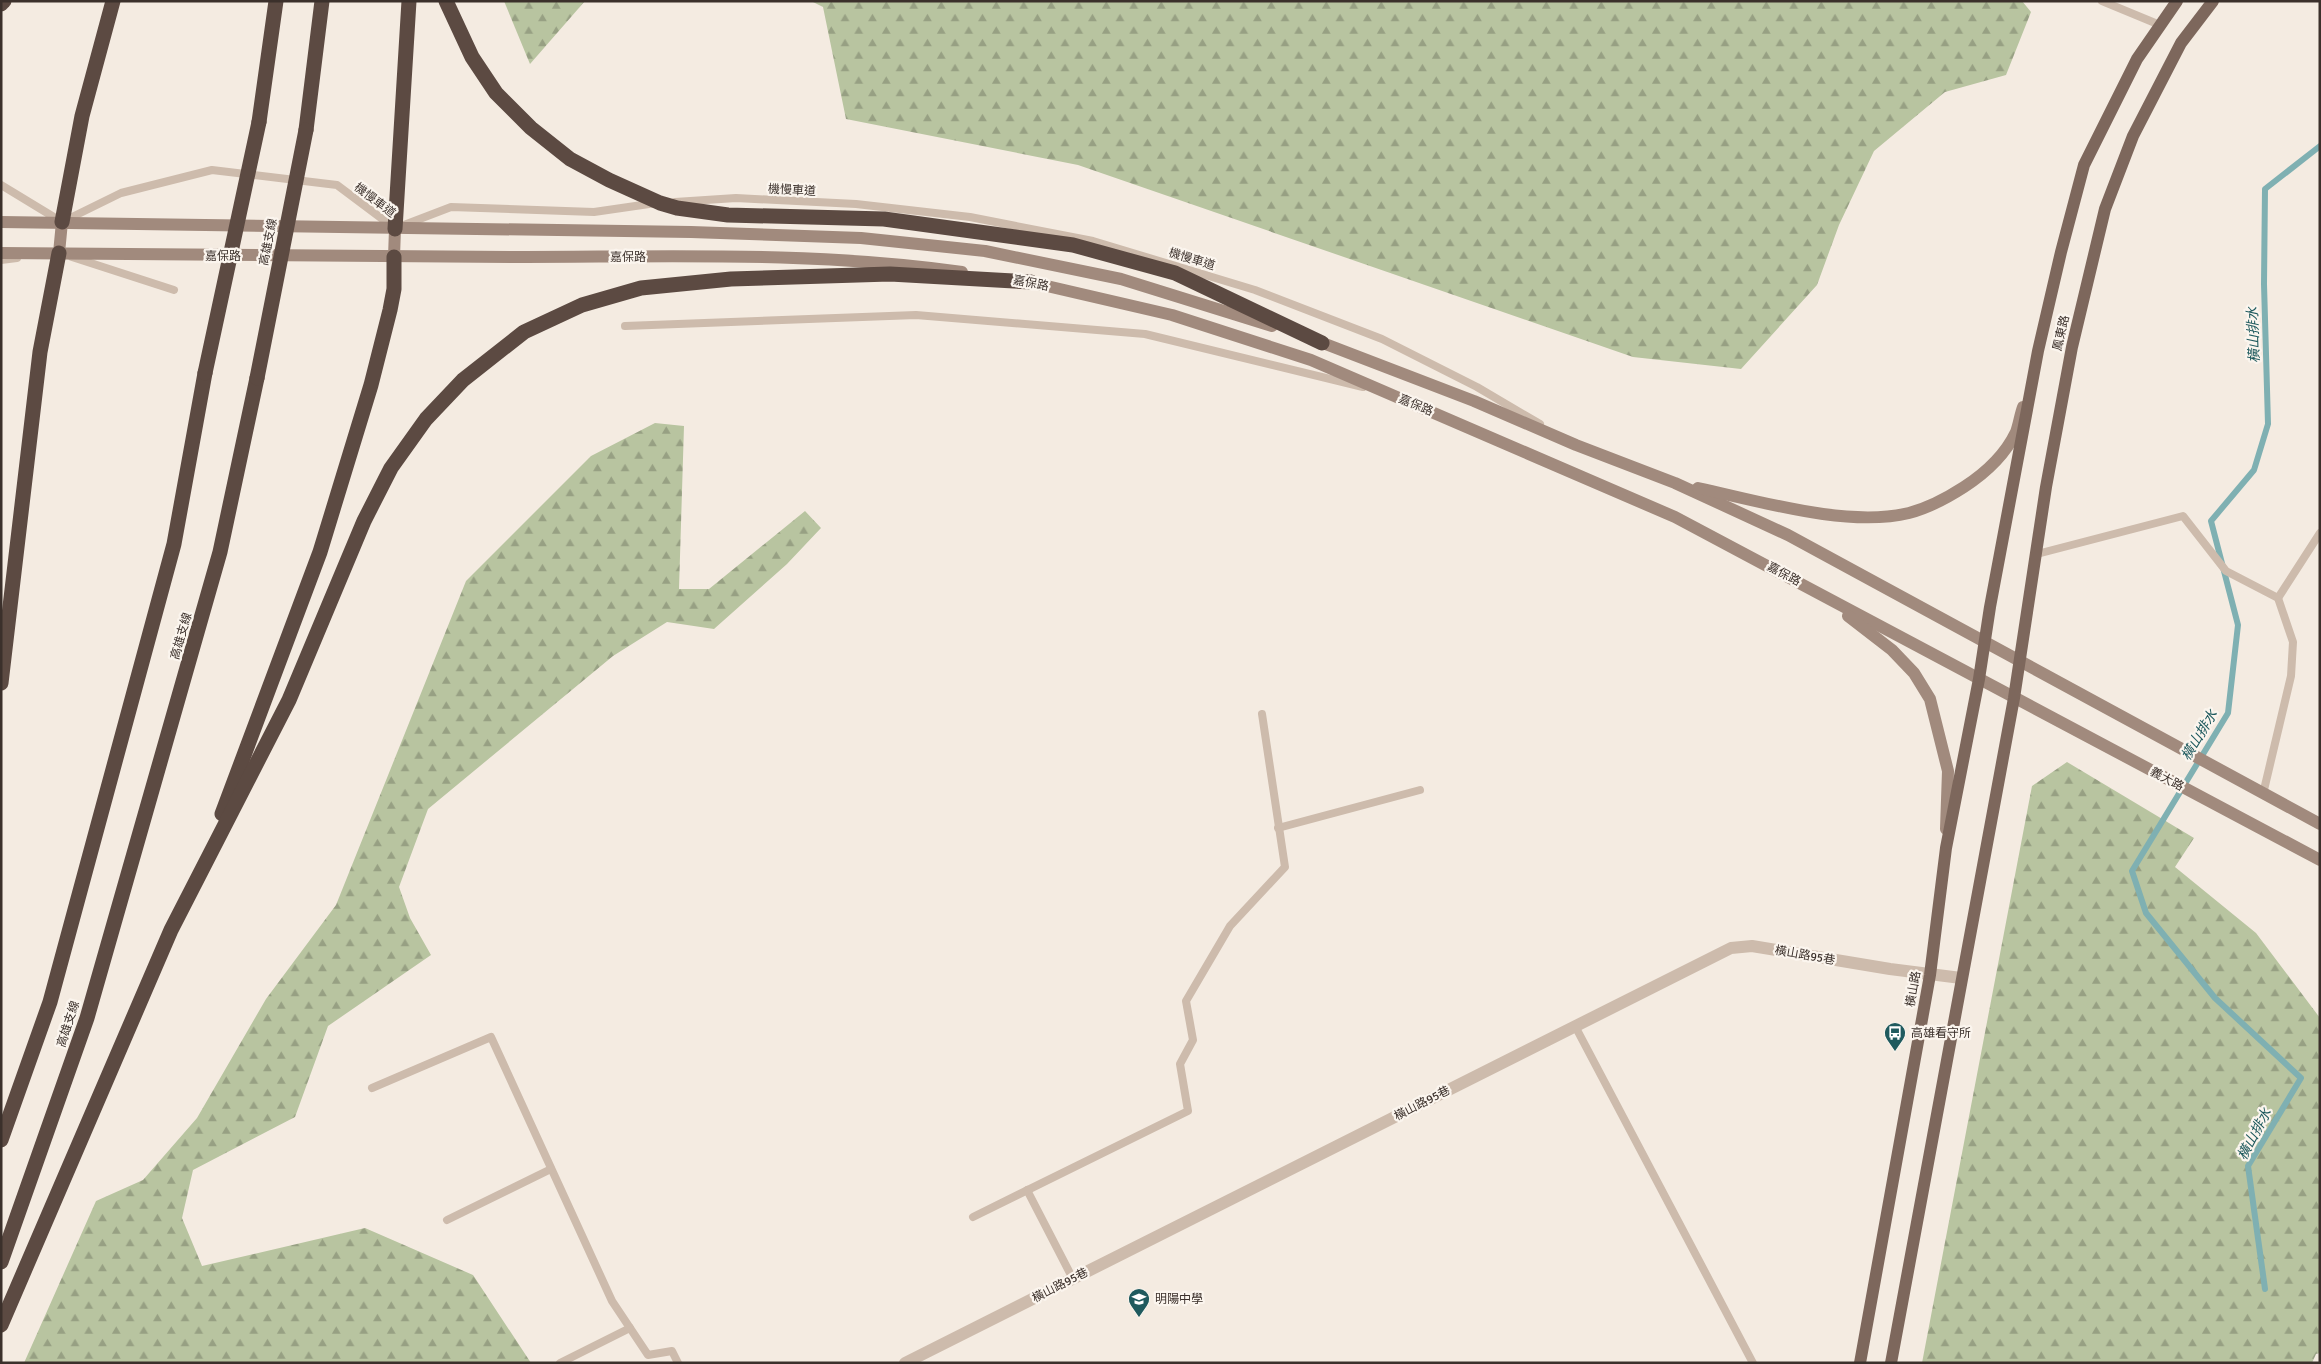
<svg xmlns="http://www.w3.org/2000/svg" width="2321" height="1364" viewBox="0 0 2321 1364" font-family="Signika,'Noto Sans TC',sans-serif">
<defs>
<pattern id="forest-firs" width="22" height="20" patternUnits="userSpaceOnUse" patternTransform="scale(1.25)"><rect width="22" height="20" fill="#b8c4a0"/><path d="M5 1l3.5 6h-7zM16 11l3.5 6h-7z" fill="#97a083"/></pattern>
</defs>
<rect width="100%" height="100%" fill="#f4ebe1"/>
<!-- forest -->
<g fill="url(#forest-firs)">
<polygon points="504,1 585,1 530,64"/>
<polygon points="811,1 2022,1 2031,12 2006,75 1945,92 1874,151 1839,225 1817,285 1741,369 1633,357 1078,165 846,119 823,7"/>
<polygon points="655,423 684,426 679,589 709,589 805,511 821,528 787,564 714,629 667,622 613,656 428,809 399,887 410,918 431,955 328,1026 295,1117 193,1170 182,1218 202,1266 365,1228 473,1275 531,1363 24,1363 96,1201 143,1180 197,1118 266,999 336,905 466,581 591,456"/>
<polygon points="2067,762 2194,838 2175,867 2256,933 2320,1018 2320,1353 2316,1354 2312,1363 1922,1363 2032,786"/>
</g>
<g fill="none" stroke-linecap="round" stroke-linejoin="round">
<!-- stream -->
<polyline stroke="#7fb0b2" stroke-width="6" points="2265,1289 2248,1166 2301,1078 2215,998 2146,913 2132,871 2228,713 2238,625 2211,521 2254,470 2268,424 2264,284 2265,189 2320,146"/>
<!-- lane -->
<g stroke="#cdbbac" stroke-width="8">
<polyline points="2102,1 2160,25"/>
<polyline points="1,185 62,222 121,193 212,170 337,185 393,227"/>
<polyline points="675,202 736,198 856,204 970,217 1093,241 1255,290 1382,339 1477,387 1540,424"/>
<polyline points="404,225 451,207 594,212 656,203"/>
<polyline points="72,257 174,290"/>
<polyline points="1,260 17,258"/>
<polyline points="625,326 916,315 1145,334 1363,387"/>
<polyline points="2037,554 2183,516 2226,571 2278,598 2293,642 2291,676 2263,794"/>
<polyline points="2278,598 2320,533"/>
<polyline points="1278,828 1420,790"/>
<polyline points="1575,1026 1753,1363"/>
<polyline points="372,1088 491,1037 612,1301 648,1355 672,1351 678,1363"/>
<polyline points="1027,1190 1073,1279"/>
<polyline points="973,1217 1188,1111 1180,1064 1193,1040 1186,1001 1230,926 1285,867 1262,714"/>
<polyline points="447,1220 551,1169"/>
<polyline points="560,1363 630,1328"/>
</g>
<!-- street -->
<polyline stroke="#cdbbac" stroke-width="12" points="905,1363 1731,948 1752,946 1890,969 1961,978"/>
<!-- secondary -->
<g stroke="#a18a7d" stroke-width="12">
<polyline points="1,222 691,232 861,238 985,251 1121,279 1272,326"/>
<path d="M1,253C174,254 346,257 518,257C666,257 815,251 962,272"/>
<polyline points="59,253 62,222"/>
<polyline points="394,257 395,229"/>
<polyline points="1021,280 1172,315 1311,360 1675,517 2320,860"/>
<polyline points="1315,340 1474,401 1576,445 1675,483 1788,535 2320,824"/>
<path d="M1698,488C1759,501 1848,528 1909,513C1928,508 1947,498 1964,487C1984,474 2005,455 2016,432C2019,424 2020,415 2023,407"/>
<polyline points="1848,616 1892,650 1914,673 1930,699 1948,771 1946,829"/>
</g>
<!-- primary -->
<g stroke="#7d675c" stroke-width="12">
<polyline points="1860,1363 1930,975 1946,848 1979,679 1990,607 2038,351 2061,252 2084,165 2137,59 2177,1"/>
<polyline points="1891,1363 2014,698 2046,487 2072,347 2105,209 2133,136 2181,43 2213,1"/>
</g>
<!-- highway -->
<g stroke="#5c4a42" stroke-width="15">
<polyline points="446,1 472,57 496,93 531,128 570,159 609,180 660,203 677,208 728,215 884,219 1073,245 1175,273 1322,343"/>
<polyline points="1,4 4,1"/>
<polyline points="259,122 276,1"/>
<polyline points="306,130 322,1"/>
<polyline points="62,222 82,116 113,1"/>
<polyline points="395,229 409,1"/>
<polyline points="1,683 40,352 59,253"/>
<polyline points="222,814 320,552 371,385 390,310 394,289 394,257"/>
<polyline points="1,1140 50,1002 174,544 205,373"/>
<polyline points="1,1262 87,1018 220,552 257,378"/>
<polyline points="1,1325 171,930 289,700 364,521 391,468 426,419 463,380 524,332 582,305 641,288 731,279 890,274 1031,282"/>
</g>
<!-- highway-bridge -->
<g stroke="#5c4a42" stroke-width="15">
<polyline points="205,373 259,122"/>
<polyline points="257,378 306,130"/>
</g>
</g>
<!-- icons -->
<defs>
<g id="bus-pin" transform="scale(1.125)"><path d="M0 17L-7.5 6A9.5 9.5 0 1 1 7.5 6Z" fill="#1f5a5e" stroke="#fbf5ee"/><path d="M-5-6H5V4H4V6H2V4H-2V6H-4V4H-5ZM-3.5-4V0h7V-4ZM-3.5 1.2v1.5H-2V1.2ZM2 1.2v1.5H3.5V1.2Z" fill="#fff"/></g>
<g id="school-pin" transform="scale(1.125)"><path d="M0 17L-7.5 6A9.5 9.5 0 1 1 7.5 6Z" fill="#1f5a5e" stroke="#fbf5ee"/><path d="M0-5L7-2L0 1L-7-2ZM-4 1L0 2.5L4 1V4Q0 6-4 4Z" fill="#fff"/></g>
</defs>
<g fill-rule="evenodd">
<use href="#bus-pin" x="1895" y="1033"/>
<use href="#school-pin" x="1139" y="1299"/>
</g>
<g text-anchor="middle" stroke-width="4.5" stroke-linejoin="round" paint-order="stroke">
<!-- street labels -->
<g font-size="12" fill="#3b302b" stroke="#fbf5ee">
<text transform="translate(792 190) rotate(3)" y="4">機慢車道</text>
<text transform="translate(375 200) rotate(37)" y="4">機慢車道</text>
<text transform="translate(268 242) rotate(-79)" y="4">高雄支線</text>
<text x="223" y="260">嘉保路</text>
<text x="628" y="261">嘉保路</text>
<text transform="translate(1192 259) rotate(17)" y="4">機慢車道</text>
<text transform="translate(1031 283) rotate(11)" y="4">嘉保路</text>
<text transform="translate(2061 333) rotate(-77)" y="4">鳳東路</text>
<text transform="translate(1416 405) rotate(23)" y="4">嘉保路</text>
<text transform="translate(1784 574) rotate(28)" y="4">嘉保路</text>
<text transform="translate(181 636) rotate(-74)" y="4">高雄支線</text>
<text transform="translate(2167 779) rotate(28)" y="4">義大路</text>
<text transform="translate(1805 955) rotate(10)" y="4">橫山路95巷</text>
<text transform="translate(1913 989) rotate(-80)" y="4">橫山路</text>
<text transform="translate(68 1024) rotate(-72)" y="4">高雄支線</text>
<text transform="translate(1422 1103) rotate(-27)" y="4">橫山路95巷</text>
<text transform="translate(1060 1285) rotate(-27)" y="4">橫山路95巷</text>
</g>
<!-- poi labels -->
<g font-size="12" fill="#3b302b" stroke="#fbf5ee" text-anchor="start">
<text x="1911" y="1037">高雄看守所</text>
<text x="1155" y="1303">明陽中學</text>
</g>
<!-- water labels -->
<g font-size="14" font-style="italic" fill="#1f5a5e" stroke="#fbf5ee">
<text transform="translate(2253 335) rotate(-92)" y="5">橫山排水</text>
<text transform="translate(2199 735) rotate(-59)" y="5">橫山排水</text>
<text transform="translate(2254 1134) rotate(-62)" y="5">橫山排水</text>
</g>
</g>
<!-- border -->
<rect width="2321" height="1364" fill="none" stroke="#3b302b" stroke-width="5"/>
</svg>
